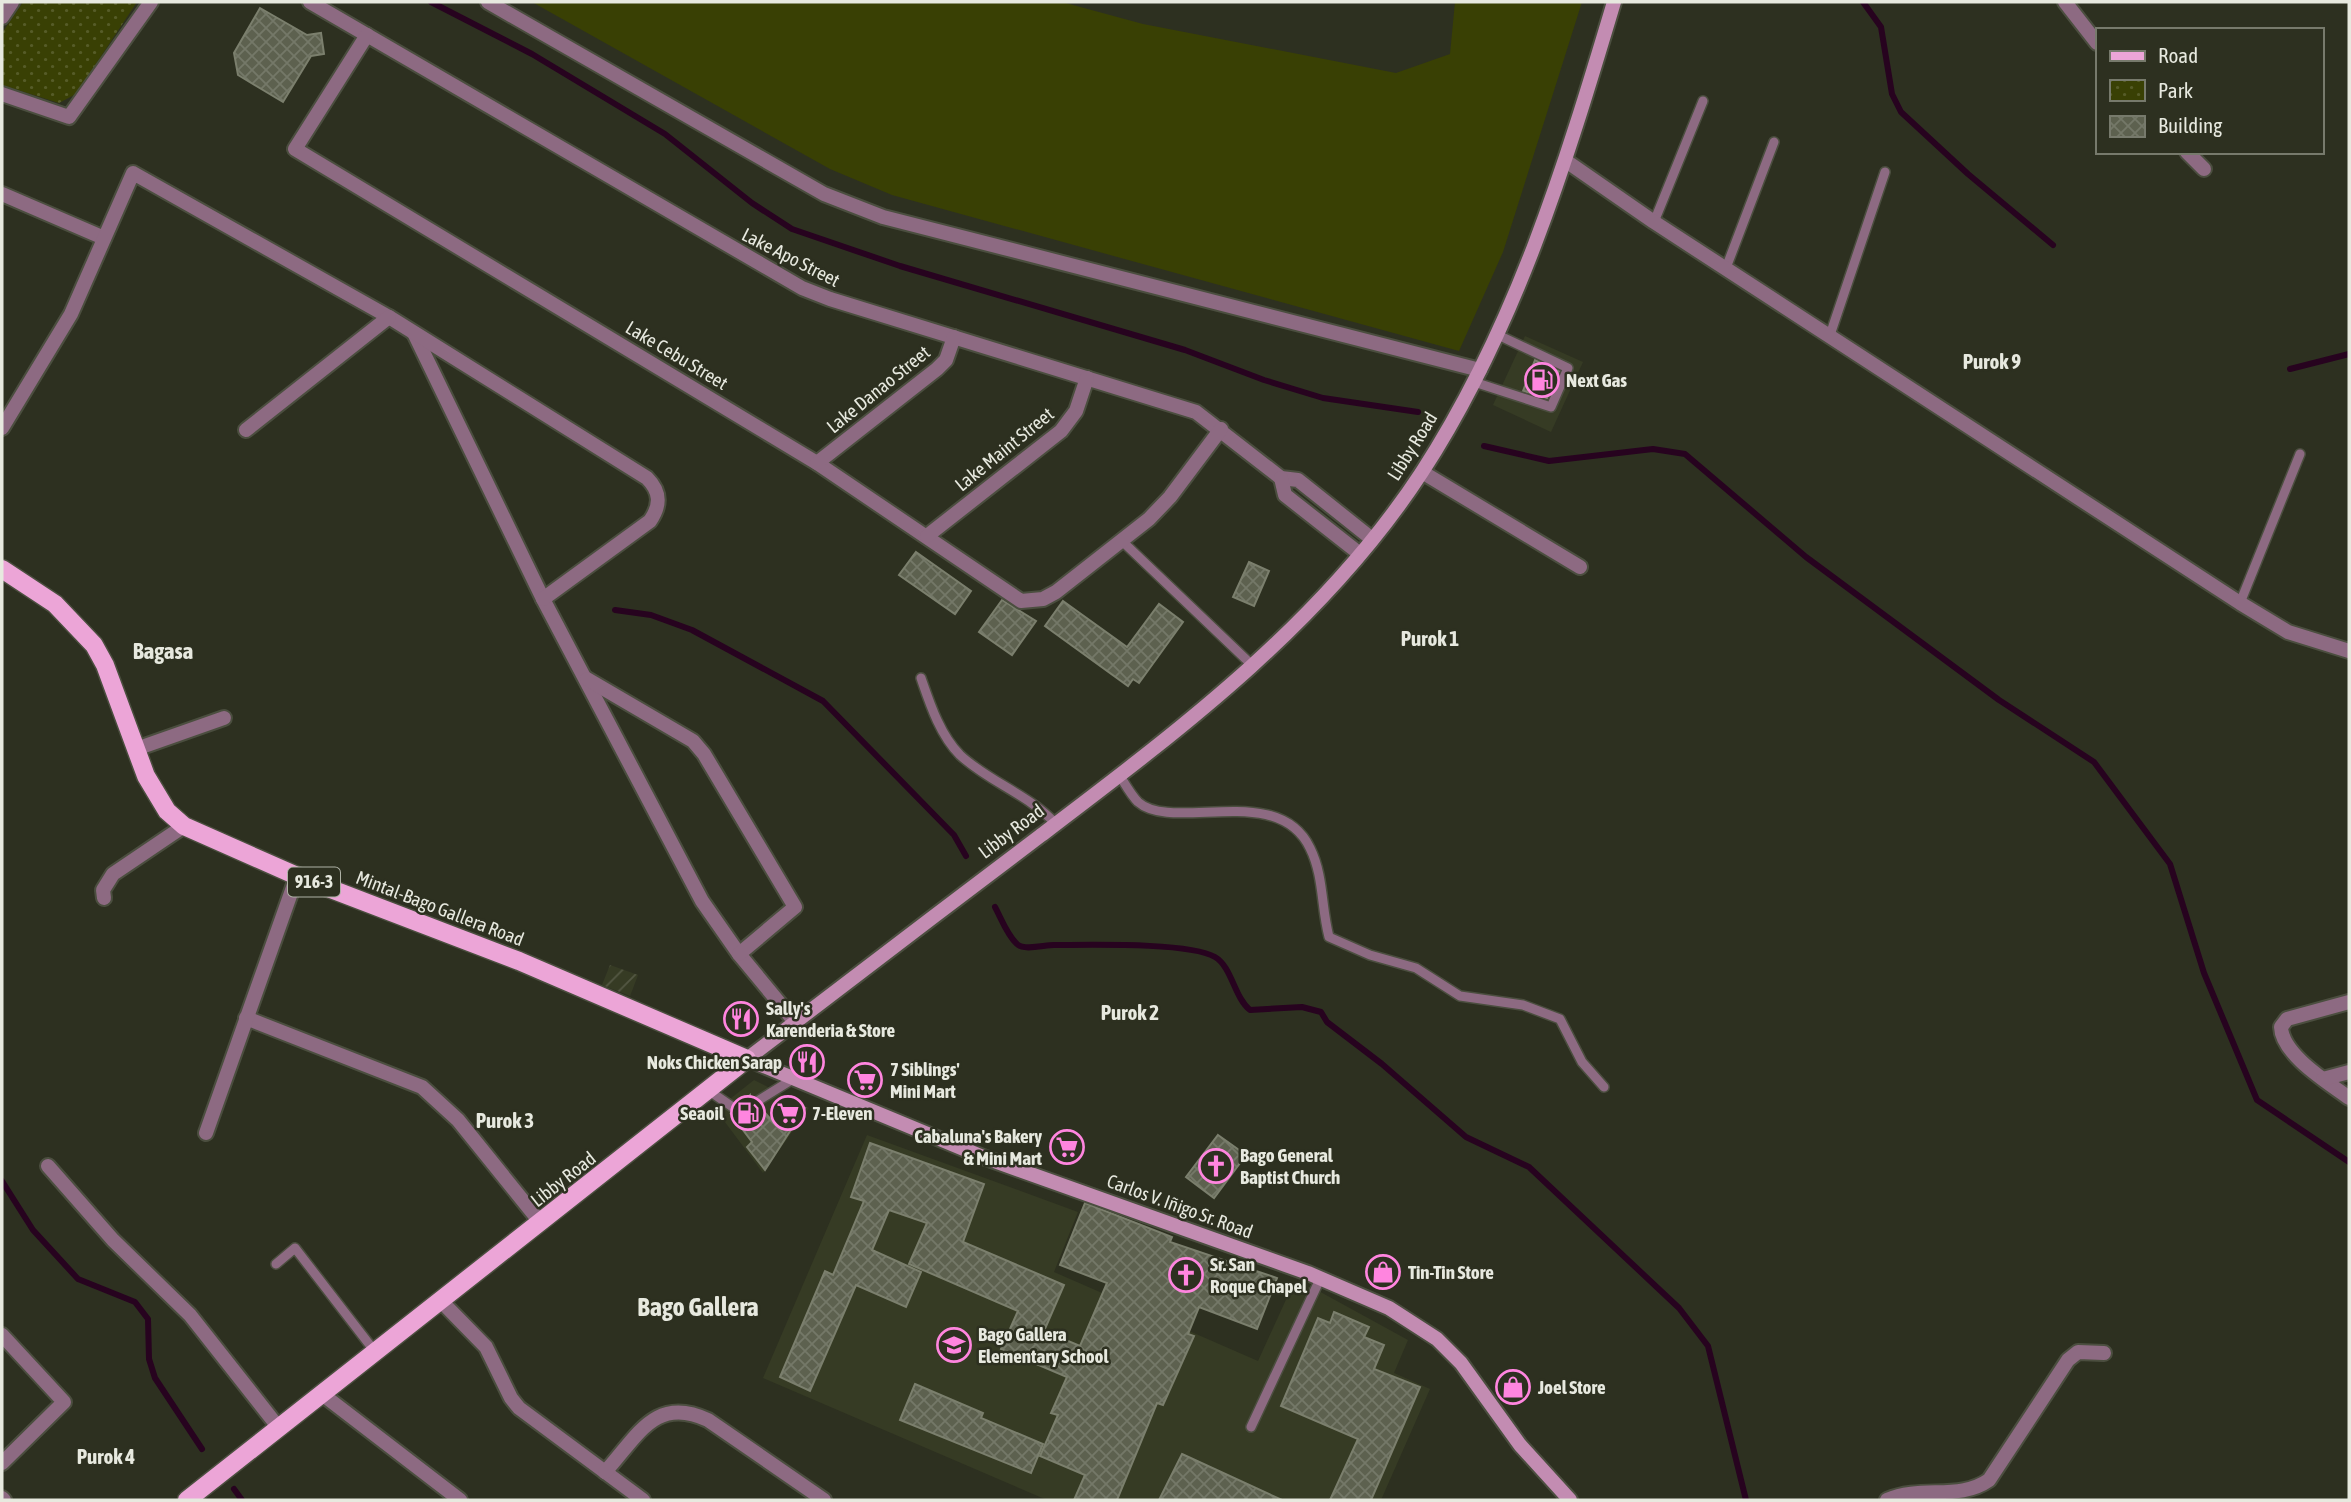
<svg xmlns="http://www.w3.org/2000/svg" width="2351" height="1502" viewBox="0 0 2351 1502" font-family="'Asap Condensed',sans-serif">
<defs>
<pattern id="industrial-furrows" width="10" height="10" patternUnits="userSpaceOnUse" patternTransform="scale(1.75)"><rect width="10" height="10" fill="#363b24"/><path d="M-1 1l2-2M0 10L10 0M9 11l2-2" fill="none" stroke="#535743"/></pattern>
<pattern id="park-dots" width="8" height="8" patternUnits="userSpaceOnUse" patternTransform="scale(1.75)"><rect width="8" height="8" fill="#394004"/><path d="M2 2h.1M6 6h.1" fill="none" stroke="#565c28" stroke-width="1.8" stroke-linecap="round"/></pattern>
<pattern id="building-cross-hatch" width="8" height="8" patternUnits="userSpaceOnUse" patternTransform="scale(1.75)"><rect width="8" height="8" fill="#5d614f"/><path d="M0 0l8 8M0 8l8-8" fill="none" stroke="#747868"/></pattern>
</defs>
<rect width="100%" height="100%" fill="#2d3020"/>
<!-- built -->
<g fill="#363b24">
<polygon points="1525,336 1583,362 1551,432 1493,405"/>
<polygon points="754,1080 809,1108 763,1173 716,1110"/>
<polygon points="867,1135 1078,1212 1054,1272 1258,1361 1294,1282 1315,1289 1408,1340 1394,1373 1430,1389 1381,1500 1047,1500 763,1378"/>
</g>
<!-- industrial -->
<polygon fill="url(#industrial-furrows)" points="610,965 638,975 630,996 602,985"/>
<!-- grass -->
<polygon fill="#394004" points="532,2 1062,2 1143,24 1396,73 1450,54 1455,2 1582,2 1503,252 1459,351 892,195 830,169"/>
<!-- park -->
<polygon fill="url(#park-dots)" points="23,2 137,2 76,94 59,103 2,85 2,33"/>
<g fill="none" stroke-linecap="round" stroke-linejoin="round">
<!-- stream -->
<g stroke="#27031f" stroke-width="6">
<polyline points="431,2 532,54 665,134 752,203 792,229 900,266 1185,350 1264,380 1323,398 1418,412"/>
<polyline points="1863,2 1881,27 1892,94 1901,112 1968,174 2053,245"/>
<polyline points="2290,369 2349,354"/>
<polyline points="1484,446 1549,461 1653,449 1685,454 1806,557 1999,700 2094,762 2170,864 2204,973 2257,1100 2349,1162"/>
<polyline points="615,610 651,615 692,630 823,701 954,835 966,856"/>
<path d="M995,907C1001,918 1007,935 1017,944C1024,951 1044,945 1054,945C1088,945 1189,942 1215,957C1232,967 1234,997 1250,1010L1302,1007L1321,1012L1327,1022L1382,1064L1466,1137L1529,1167L1679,1308L1708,1346L1746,1500"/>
<polyline points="2,1181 33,1230 78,1279 135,1302 148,1319 149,1359 155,1378 202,1449"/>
<polyline points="234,1489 242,1500"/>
</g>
</g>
<!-- building -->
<g fill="url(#building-cross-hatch)" stroke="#7b7f6d" stroke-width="2">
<polygon points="260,8 307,35 321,33 324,54 311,56 283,102 238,75 234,53"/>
<polygon points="1535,360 1559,371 1547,398 1523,391"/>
<polygon points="916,552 971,591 955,614 899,575"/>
<polygon points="1249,562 1269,571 1254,606 1233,597"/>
<polygon points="1002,600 1036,621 1012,655 979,632"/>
<polygon points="1063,601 1127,647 1159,604 1183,622 1139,683 1133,679 1128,686 1045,626"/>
<polygon points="750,1095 750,1106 760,1107 773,1122 786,1099 805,1108 765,1170 747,1147 752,1142 731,1114 739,1112 739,1104"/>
<polygon points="1218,1135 1246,1155 1214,1198 1186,1177"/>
<polygon points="870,1143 984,1184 963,1242 1064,1285 1044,1331 1080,1346 1107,1283 1060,1265 1085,1203 1172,1237 1170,1242 1277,1278 1257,1329 1199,1307 1188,1334 1194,1336 1163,1405 1157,1403 1117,1500 1074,1500 1085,1475 1040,1456 1058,1415 1051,1413 1067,1377 1001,1349 1018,1311 909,1264 927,1223 889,1210 872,1250 921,1272 906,1307 856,1285 810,1391 780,1377 825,1271 833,1275 864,1201 851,1197"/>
<polygon points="1334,1312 1369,1327 1364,1337 1384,1345 1374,1369 1420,1387 1371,1500 1330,1500 1358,1439 1281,1406 1318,1318 1330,1323"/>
<polygon points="915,1384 983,1413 981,1418 1043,1444 1031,1473 900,1420"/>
<polygon points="1182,1454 1282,1500 1159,1500"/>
</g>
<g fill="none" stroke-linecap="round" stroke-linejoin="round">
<!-- service casing -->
<g stroke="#4b4e3f" stroke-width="12">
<g id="service">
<polyline points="1654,222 1703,101"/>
<polyline points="1726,268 1774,142"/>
<polyline points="1830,335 1885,172"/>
<polyline points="1474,382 1551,407 1568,368 1498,335"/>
<polyline points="1122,541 1253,666"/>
<polyline points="2240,603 2300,454"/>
<path d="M921,678C930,704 940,735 960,755C989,782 1028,794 1056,824"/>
<path d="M1120,776C1125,784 1131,795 1138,802C1173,833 1278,781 1310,848C1324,876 1321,907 1329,937L1370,955L1416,968L1460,996L1523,1005L1560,1019L1582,1062L1604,1087"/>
<polyline points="708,1090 734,1108"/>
<polyline points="756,1102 793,1079"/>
<polyline points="276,1264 295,1248 376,1353"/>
<polyline points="1251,1427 1321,1277"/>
</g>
</g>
<!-- minor casing -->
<g stroke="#4b4e3f" stroke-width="18">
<g id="minor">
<polyline points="310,2 802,288 830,299 1196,412 1281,478 1298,480 1372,539"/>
<polyline points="488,2 824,194 883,217 1480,370"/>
<polyline points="2065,2 2097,43"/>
<polyline points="2,17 12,2"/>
<polyline points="367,35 295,149 817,463 1021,601 1043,599 1056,592 1149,519 1170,497 1221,429"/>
<polyline points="2,94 69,117 151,2"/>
<polyline points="2187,152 2204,169"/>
<polyline points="1566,161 1654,222 2240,603 2288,632 2349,651"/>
<polyline points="2,194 104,238"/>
<polyline points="414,333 543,599 702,901 739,954 795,1022"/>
<path d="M2,428L71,314L133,173L389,317L647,478C661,492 661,505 650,521L543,599"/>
<polyline points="246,430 389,317"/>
<polyline points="817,463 937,369 946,360 954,337"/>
<polyline points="1422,472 1580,567"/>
<polyline points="1281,478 1285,495 1360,554"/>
<polyline points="927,536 1061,431 1076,411 1087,378"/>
<polyline points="587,679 693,741 704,754 795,907 739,954"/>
<polyline points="136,749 224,718"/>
<polyline points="104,898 103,890 113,874 184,826"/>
<path d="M2349,1002L2287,1019L2281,1027C2282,1055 2329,1083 2349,1098"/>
<polyline points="246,1018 422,1087 458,1120 541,1223"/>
<polyline points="2323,1079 2349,1072"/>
<polyline points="206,1133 297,876"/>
<polyline points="48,1166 113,1240 190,1315 279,1428"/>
<polyline points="442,1302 486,1347 511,1398 519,1408 643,1500"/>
<polyline points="2,1335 64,1402 2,1463"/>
<polyline points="322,1394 460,1500"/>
<path d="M605,1472C638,1436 655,1395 708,1420L824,1500"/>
<polyline points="2,1498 4,1500"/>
<path d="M1887,1500C1922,1485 1959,1501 1989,1480L2068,1360L2078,1352L2104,1353"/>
</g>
</g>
<!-- secondary casing -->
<g stroke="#4b4e3f" stroke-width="18">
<path id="secondary" d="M1570,1500L1520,1445L1461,1363L1437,1339L1389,1308L1308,1273L983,1157L747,1059C845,984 942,910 1040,836C1181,729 1324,622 1422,472C1516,327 1565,166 1614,2"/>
</g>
<!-- primary casing -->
<g stroke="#4b4e3f" stroke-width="21">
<polyline id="primary" points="2,569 55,604 94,645 105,665 146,776 167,811 184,826 297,876 519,961 747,1059 187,1500"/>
</g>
<!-- service -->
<use href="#service" stroke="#8d6a82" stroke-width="9"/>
<!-- minor -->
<use href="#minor" stroke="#8d6a82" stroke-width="14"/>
<!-- secondary -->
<use href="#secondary" stroke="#c38cb2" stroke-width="14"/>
<!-- primary -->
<use href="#primary" stroke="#eca5d7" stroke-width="18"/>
</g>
<!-- icons -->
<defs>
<g id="fuel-ring" transform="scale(1.75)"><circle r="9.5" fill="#2d3020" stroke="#ff85df" stroke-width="1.5"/><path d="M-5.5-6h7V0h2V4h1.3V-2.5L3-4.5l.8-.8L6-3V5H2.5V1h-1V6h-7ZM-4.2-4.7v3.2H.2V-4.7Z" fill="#ff85df"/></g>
<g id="restaurant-ring" transform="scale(1.75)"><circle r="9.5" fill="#2d3020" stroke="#ff85df" stroke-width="1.5"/><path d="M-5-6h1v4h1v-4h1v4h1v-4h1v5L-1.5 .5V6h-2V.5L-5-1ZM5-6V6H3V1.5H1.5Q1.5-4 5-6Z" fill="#ff85df"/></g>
<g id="supermarket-ring" transform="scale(1.75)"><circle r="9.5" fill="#2d3020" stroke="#ff85df" stroke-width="1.5"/><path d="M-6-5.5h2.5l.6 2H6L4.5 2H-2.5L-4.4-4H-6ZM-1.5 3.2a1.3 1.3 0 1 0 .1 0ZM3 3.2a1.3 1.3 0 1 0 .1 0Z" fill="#ff85df"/></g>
<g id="church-ring" transform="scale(1.75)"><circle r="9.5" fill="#2d3020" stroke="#ff85df" stroke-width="1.5"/><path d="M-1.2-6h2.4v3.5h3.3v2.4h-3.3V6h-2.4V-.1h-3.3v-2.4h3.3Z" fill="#ff85df"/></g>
<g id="shop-ring" transform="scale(1.75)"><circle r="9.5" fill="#2d3020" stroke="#ff85df" stroke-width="1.5"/><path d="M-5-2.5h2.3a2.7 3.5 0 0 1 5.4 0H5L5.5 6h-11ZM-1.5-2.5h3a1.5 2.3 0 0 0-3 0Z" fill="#ff85df"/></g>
<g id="school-ring" transform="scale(1.75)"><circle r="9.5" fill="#2d3020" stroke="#ff85df" stroke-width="1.5"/><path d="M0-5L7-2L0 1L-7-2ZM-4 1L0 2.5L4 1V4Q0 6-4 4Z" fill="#ff85df"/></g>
</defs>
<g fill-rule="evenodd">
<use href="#fuel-ring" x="1542" y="380"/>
<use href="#restaurant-ring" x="741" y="1019"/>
<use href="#restaurant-ring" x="807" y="1062"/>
<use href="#supermarket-ring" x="865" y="1080"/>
<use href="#fuel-ring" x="748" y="1113"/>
<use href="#supermarket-ring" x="788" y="1113"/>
<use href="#supermarket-ring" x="1067" y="1147"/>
<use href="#church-ring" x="1216" y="1166"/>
<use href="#shop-ring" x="1383" y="1272"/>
<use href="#church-ring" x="1186" y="1275"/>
<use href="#school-ring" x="954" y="1345"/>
<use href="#shop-ring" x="1513" y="1387"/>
</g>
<g text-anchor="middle" stroke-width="5" stroke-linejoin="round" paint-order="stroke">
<!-- shield labels -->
<rect fill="#2d3020" stroke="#afb2a6" stroke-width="2" x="288" y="867.5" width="52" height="29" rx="5"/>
<g font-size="18" font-weight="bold" fill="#e7e9df">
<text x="314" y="888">916-3</text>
</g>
<!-- street labels -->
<g font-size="19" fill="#e7e9df" stroke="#2d3020">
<text transform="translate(791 257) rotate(27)" y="7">Lake Apo Street</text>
<text transform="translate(677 355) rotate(31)" y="7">Lake Cebu Street</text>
<text transform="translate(878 389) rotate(-39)" y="7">Lake Danao Street</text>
<text transform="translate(1412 446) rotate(-58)" y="7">Libby Road</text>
<text transform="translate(1004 449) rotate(-39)" y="7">Lake Maint Street</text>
<text transform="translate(1011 831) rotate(-37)" y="7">Libby Road</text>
<text transform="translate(440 908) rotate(21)" y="7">Mintal-Bago Gallera Road</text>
<text transform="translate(563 1179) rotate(-38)" y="7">Libby Road</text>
<text transform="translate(1180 1206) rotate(20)" y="7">Carlos V. Iñigo Sr. Road</text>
</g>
<!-- poi labels -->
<g font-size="19" font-weight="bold" fill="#e7e9df" stroke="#2d3020" text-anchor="start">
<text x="1566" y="387">Next Gas</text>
<text x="766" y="1015">Sally's<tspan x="766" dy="22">Karenderia &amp; Store</tspan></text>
<text x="782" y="1069" text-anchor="end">Noks Chicken Sarap</text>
<text x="890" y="1076">7 Siblings'<tspan x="890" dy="22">Mini Mart</tspan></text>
<text x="724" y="1120" text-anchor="end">Seaoil</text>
<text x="812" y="1120">7-Eleven</text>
<text x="1042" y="1143" text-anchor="end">Cabaluna's Bakery<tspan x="1042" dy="22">&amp; Mini Mart</tspan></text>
<text x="1240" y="1162">Bago General<tspan x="1240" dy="22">Baptist Church</tspan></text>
<text x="1210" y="1271">Sr. San<tspan x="1210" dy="22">Roque Chapel</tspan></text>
<text x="1408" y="1279">Tin-Tin Store</text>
<text x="978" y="1341">Bago Gallera<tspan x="978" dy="22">Elementary School</tspan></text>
<text x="1538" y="1394">Joel Store</text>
</g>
<!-- neighbourhood labels -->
<g font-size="21" font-weight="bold" fill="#e7e9df" stroke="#2d3020">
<text x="1992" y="369">Purok 9</text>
<text x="1430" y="646">Purok 1</text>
<text x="1130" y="1020">Purok 2</text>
<text x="505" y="1128">Purok 3</text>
<text x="106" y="1464">Purok 4</text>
</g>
<!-- quarter labels -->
<g font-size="23" font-weight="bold" fill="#e7e9df" stroke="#2d3020">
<text x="163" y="659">Bagasa</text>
</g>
<!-- district labels -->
<g font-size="26" font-weight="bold" fill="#e7e9df" stroke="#2d3020">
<text x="698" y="1316">Bago Gallera</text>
</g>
</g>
<!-- border -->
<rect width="2351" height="1502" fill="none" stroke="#e7e9df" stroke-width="7"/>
<!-- legend -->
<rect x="2096" y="28" width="228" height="126" fill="#2d3020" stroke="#777a6c" stroke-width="2"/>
<rect x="2110" y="51" width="35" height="10" fill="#eca5d7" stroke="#777a6c" stroke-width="2"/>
<text x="2158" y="63" font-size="21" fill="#e7e9df">Road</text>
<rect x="2110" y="80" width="35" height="21" fill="url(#park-dots)" stroke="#777a6c" stroke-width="2"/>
<text x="2158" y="98" font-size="21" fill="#e7e9df">Park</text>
<rect x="2110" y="116" width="35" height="21" fill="url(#building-cross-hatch)" stroke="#777a6c" stroke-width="2"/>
<text x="2158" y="133" font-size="21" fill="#e7e9df">Building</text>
</svg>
